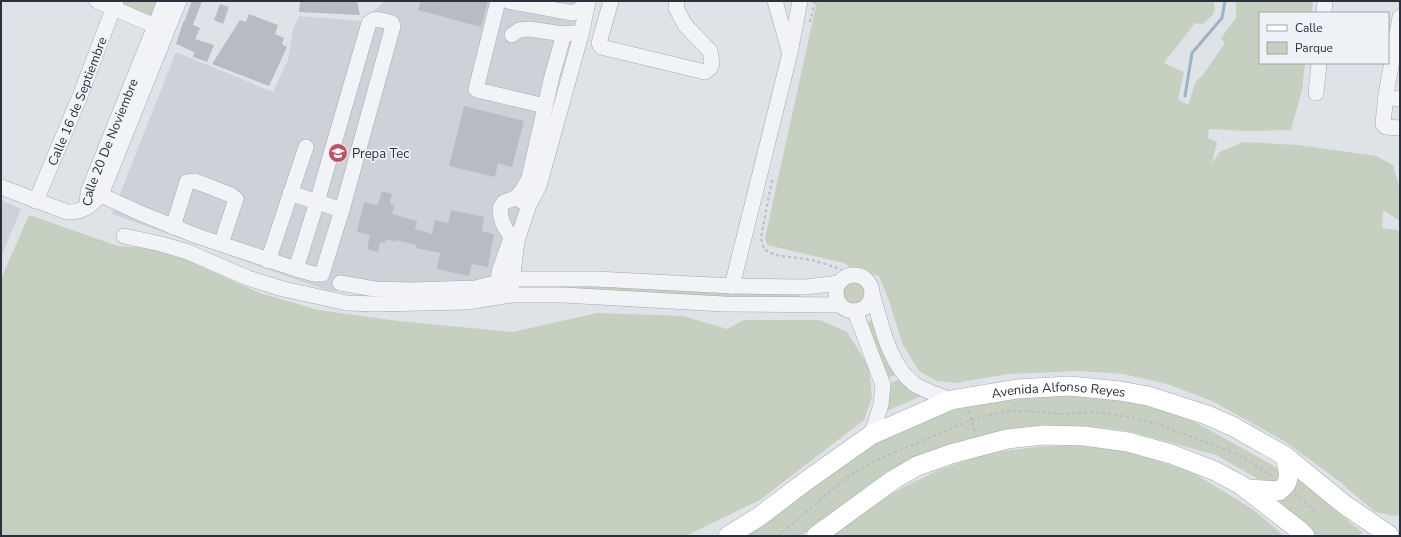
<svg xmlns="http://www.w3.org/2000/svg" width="1401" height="537" viewBox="0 0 1401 537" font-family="'Nunito Sans',sans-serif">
<rect width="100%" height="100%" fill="#dfe3e7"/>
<!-- built -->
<g fill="#cdd2d9">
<polygon points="385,1 580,1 507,275 464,284 329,291 112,214 176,52 273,92 288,60 293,29 299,16 362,21"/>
<polygon points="1,200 21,209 1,257"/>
</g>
<!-- green -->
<g fill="#c6d0c1">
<polygon points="120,1 161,1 153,24 117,8"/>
<path d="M817,1H1213C1219,12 1210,18 1203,24L1195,23L1164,63L1184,72L1178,99L1188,105L1196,81L1202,76L1225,43L1221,38L1236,18V1H1313L1312,13H1260V63H1305L1302,90L1291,130L1248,131L1209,129L1208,138L1217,142L1212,163L1220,152L1243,142L1298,145L1376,156L1393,165L1400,190V221L1383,210L1382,228L1398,230L1400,234V515L1395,516L1375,512L1339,481L1284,441L1212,401L1167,384L1123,374L1079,371L1007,374L956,383L937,381L919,371L903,345L889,301L879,276L857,271L844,263L767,245L765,238Z"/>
<polygon points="29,215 118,246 163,249 260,293 318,310 398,321 513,332 597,313 683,316 727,329 744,320 820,320 847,332 869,367 872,397 864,420 760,500 685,536 1,536 1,279"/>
<circle cx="854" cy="294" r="12"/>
<polygon points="518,284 797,293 800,295 799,300 518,290"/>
<polygon points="874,319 898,374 887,378 865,323"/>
<polygon points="901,379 924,395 882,413 887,384"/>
<polygon points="1073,394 1136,401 1179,413 1276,467 1281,472 1280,483 1265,483 1216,455 1128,431 1096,427 1054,426 1009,431 915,460 880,477 801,536 741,536 862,450 912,424 949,411 980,403 1012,398"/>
<polygon points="1073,445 1121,449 1192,472 1254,510 1284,536 829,536 886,496 938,470 988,453 1035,447"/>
<polygon points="1296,477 1363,533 1358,536 1317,536 1276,499"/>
</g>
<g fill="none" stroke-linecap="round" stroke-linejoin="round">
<!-- stream -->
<polyline stroke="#9db2c4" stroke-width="3" points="1185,96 1192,53 1222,18 1225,1"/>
</g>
<!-- building -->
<g fill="#b7bcc3">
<polygon points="192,1 202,1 193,25 200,28 195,39 214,45 207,62 193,57 194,52 176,44 183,22 184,22"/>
<polygon points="300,1 357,1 360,15 299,12"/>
<polygon points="421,1 488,1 481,27 418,10"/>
<polygon points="220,4 229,7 223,24 214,20"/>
<polygon points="249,14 278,25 275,34 284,38 282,44 287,47 269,86 212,64 240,20 246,22"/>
<polygon points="464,106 524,121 512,167 498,163 495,177 449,166"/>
<polygon points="382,191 392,194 390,204 394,205 392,214 417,221 415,229 432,234 435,220 448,223 451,210 484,217 482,231 494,234 488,267 472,264 469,276 437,269 440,253 416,248 416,245 396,240 396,242 386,239 385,243 380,242 378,252 367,249 370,235 357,232 361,214 364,202 378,205"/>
</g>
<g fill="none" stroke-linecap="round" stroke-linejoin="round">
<!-- minor casing -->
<g stroke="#a5aab1" stroke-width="16">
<g id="minor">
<polyline points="97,1 155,26"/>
<polyline points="498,1 476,89 477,90 545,106"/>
<polyline points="508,1 573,13 587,5"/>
<polyline points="611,1 599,43 601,47 705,72 710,68 712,63 710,51 685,25 676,8 677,1"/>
<polyline points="775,1 789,50"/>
<polyline points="1324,13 1325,1"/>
<polyline points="1400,17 1386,94 1383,124 1386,127 1400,128"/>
<polyline points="512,35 519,30 529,29 564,34 574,33"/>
<polyline points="1316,93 1319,63"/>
<polyline points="1386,97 1400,99"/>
<path d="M1,187L67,212C83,213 90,205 101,195L179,1"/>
<polyline points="290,193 342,210"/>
<path d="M101,195L140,213L197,236L296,269L314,274H322L342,210L393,26L392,23C384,21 375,16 369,23L317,202L296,269"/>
<polyline points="516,198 522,191 529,178 552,76 564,34"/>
<path id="s1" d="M36,201L80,96L116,1"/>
<path id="s2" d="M87,207L88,192L165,1"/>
<polyline points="173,227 187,182 195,181 231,195 236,199 221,244"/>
<polyline points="124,236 161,244 188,252 248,278 283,289 347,303 375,304 467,302 511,295 563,295 724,304 839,305"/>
<path d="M517,241C506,233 500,221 500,208L504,202L516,198L525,203"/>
<polyline points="268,261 306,147"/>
<circle cx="854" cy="293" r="18"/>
<polyline points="340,283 375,289 411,290 475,288 512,279 596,279 732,286 806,287 839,283"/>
<polyline points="732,286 790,53 800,1"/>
<polyline points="511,289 517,241 529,205 539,186 582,31 588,1"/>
<polyline points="498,290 499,272 511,238"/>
<path d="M872,293C881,322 888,364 914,384C925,391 939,395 951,400"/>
<polyline points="855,311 883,385 881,405 871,435"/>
</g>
</g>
<!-- major casing -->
<g stroke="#a0a8b1" stroke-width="20">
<g id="major">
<path d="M1247,489L1279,491C1293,481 1288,471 1285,456"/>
<path id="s3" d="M728,536L760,516L806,481L871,435L951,400L1017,389L1070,386L1120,391L1148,396L1207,415L1234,427L1285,456L1345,505L1389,535"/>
<polyline points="816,536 893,480 917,466 951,454 1007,439 1044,435 1084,436 1128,442 1171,454 1215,471 1241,485 1299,530 1305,536"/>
</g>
</g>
<!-- path -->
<g stroke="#b9bdc2" stroke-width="2" stroke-dasharray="3 3" stroke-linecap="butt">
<polyline points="810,22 815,1"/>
<path d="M772,180L761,238L764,249C778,259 795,256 810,260C826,263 841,270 856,275"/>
<polyline points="969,411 975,433"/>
<polyline points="1295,494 1315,511"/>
<polyline points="778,536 846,478 862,468 883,457 972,420 992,414 1012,411 1028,411 1060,414 1095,412 1128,417 1158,424 1237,454 1272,476"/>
</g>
<!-- minor -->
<use href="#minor" stroke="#f1f3f6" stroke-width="15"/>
<!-- major -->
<use href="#major" stroke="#fff" stroke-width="19"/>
</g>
<!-- icons -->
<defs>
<g id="school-disc" transform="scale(1)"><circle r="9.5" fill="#c14f66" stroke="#eef1f5"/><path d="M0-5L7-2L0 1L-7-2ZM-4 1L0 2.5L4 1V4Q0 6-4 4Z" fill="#fff"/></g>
</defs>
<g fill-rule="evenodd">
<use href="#school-disc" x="338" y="153"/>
</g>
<g text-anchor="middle" stroke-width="3.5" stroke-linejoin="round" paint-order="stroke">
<!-- street labels -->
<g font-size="13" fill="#2a313d" stroke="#eef1f5">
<text dy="5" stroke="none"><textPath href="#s1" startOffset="108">Calle 16 de Septiembre</textPath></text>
<text dy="5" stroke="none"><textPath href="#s2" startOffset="69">Calle 20 De Noviembre</textPath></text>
<text dy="5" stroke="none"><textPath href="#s3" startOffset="371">Avenida Alfonso Reyes</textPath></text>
</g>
<!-- poi labels -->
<g font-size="13" fill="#2a313d" stroke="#eef1f5" text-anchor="start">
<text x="352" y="158">Prepa Tec</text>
</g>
</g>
<!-- border -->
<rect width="1401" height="537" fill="none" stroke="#2a313d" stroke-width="4"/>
<!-- legend -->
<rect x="1259" y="12" width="130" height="52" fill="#eef1f5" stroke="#a0a4ab"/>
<rect x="1267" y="25" width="20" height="6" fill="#ffffff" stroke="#a0a4ab"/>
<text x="1295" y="32" font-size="12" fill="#2a313d">Calle</text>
<rect x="1267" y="42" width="20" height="12" fill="#c6d0c1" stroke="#a0a4ab"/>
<text x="1295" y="52" font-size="12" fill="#2a313d">Parque</text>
</svg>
